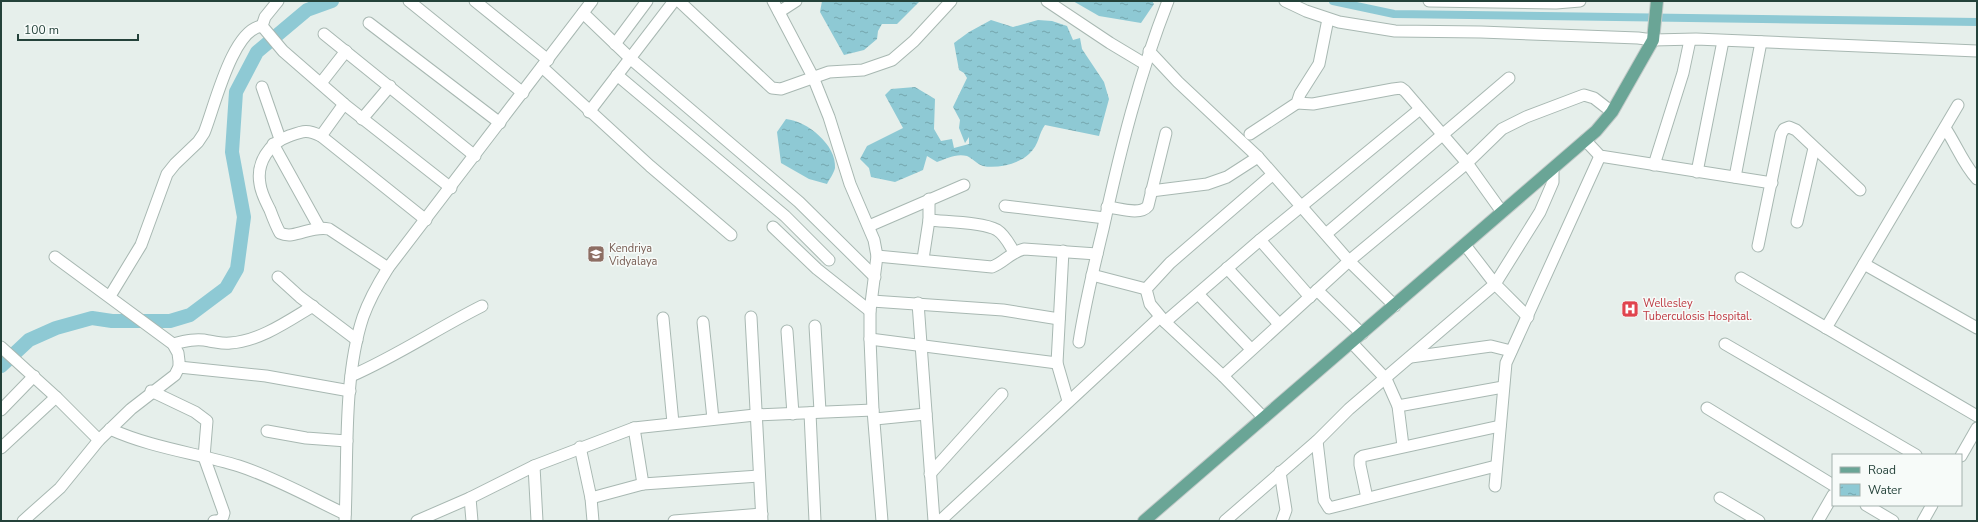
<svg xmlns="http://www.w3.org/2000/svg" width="1978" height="522" viewBox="0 0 1978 522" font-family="'Nunito Sans',sans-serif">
<defs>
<pattern id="water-ripples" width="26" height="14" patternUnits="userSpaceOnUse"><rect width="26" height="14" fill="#8ec9d4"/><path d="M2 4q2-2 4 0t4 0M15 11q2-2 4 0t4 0" fill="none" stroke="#74a5ad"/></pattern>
</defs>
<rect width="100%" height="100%" fill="#e6efeb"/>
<!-- water -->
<g fill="url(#water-ripples)">
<polygon points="822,1 920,1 897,24 882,24 878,31 877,39 864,50 844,55 820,12"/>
<polygon points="1073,1 1152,1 1154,4 1141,23 1099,16"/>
<path d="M991,20L1013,27L1038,20L1052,21L1067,26L1073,40L1080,38L1082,49L1104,82L1109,99L1099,136L1045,125C1038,134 1040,144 1029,154C1019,164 996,169 983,166C977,164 972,158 967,156C956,153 946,159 937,162L927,156L923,170L895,182L871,177L869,168L860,159L867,146L903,128L885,95L891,89L915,87L935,99L934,129L941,141L952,139L954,148L969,144V137L965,143L959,128L960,120L953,107L967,78L964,73L959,70L954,43L969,32Z"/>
<path d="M786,119C807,121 837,145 835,168C834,173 829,180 827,184L809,179L781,163L777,132Z"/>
</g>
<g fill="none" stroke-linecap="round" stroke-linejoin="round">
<!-- canal -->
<polyline stroke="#8ec9d4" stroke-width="8" points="1333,1 1394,14 1977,22"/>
<!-- river -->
<polyline stroke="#8ec9d4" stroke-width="14" points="1,366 29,340 56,328 92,318 112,321 170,321 190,315 226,288 237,269 244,217 232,152 236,92 257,52 307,10 332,1"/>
<!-- minor casing -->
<g stroke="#a8b8b2" stroke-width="13">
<g id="minor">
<polyline points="278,1 265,17 262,26 283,51 344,104 451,188"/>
<polyline points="409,1 523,93"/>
<polyline points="475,1 548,60"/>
<polyline points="679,1 772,88 781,89 829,72 863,70 892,60 914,41 951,1"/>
<polyline points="773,1 813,77 829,117 850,184 874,240 877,256 870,311 870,339 873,410 882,521"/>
<polyline points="1047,1 1110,43 1145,64"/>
<polyline points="1285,1 1306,11 1339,22 1395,31 1481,32 1638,38 1653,40 1696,39 1977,51"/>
<polyline points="1429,1 1556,3 1580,1"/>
<polyline points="779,12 796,1"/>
<polyline points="583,13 631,59 799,202 875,277"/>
<polyline points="369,23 500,123"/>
<polyline points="324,34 475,156"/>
<polyline points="615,44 647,1"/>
<polyline points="1149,51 1178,82 1258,157 1349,261 1395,306"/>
<polyline points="542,67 650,166 731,235"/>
<polyline points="617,75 785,216 829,260"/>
<polyline points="321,83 346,51"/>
<polyline points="262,87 280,139"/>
<polyline points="1297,103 1313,104 1393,89 1401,88 1405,91 1467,163 1502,212"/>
<polyline points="589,112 674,1"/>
<polyline points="362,119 390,86"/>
<path d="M1945,128C1956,144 1963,164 1977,179"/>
<polyline points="1250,134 1297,103 1300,94 1319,64 1328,19"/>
<polyline points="321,136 344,104"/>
<polyline points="1585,140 1600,156 1772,183"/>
<polyline points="273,144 319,227"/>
<polyline points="1654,165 1683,73 1690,40"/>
<polyline points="1697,172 1723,41"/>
<polyline points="1735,177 1761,42"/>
<polyline points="1151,191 1207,184 1227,177 1258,157"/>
<polyline points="1005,206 1105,218"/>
<path d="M1107,207C1119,208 1140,216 1148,206L1166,133"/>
<path d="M929,220C946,222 983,222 997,230C1005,235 1009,244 1014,252"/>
<polyline points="1797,222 1814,148"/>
<polyline points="869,226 964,185"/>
<polyline points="773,227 817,269 870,311"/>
<polyline points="1326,234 1509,78"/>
<polyline points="1260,240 1310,297"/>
<polyline points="1465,245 1495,284 1540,212 1553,182 1553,169"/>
<polyline points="1758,246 1781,134 1784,129 1789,127 1796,130 1860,190"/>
<polyline points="1063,251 1057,363 1068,401"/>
<path d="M877,256L992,267C1005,262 1009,253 1024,249L1097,254"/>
<polyline points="923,259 929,220 929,199"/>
<polyline points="1864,264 1977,328"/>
<path d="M388,268L329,229C310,225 295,240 280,233C276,226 273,218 270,210C266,202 261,193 260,184C256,163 269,143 289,136C303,131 307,129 321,136L426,220"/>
<polyline points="1227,268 1279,324"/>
<polyline points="1092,275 1146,289"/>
<polyline points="278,277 300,297 357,340"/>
<polyline points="1741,278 1977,416"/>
<polyline points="1317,290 1362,334"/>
<polyline points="1198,294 1251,349"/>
<path d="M110,296L141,245L167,174L175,164L198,142L204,133C214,109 232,29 262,26"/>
<polyline points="872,301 1003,310 1059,319"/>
<polyline points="918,303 934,521"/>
<polyline points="751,317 762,521"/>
<polyline points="663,318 673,423"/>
<polyline points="703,322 713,419"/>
<polyline points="1165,322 1150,304 1146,289 1170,263 1272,175"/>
<polyline points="815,326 820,411"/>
<polyline points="1826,328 1958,105"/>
<polyline points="787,331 793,414"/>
<polyline points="870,339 1057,363"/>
<path d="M1079,342C1085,303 1094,266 1103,229C1120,151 1139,75 1168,1"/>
<polyline points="1352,343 1386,379 1398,406 1403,446"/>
<path d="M173,344C185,341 197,338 209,341C217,342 223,344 230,343C260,341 288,321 313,306"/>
<polyline points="1725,344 1916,455"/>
<polyline points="1,347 56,397 99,440"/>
<polyline points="1411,357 1491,346 1511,351"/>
<polyline points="179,367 266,376 350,391"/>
<path d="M351,376C397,356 438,328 482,306"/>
<polyline points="1223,376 1349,261 1467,163 1502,129 1526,117 1584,95 1594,98 1612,112"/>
<path d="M151,391L195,412L207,421L204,457L224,513C223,519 220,521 214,521"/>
<polyline points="1398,406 1503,387"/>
<polyline points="1707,408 1833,485"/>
<polyline points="1,410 34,376"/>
<polyline points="810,413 815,521"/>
<polyline points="1264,418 1223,376 1165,322 1260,240 1420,109"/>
<polyline points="875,419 926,414"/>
<polyline points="634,428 643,484"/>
<path d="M110,429C152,448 196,453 239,466C276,478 311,498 345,514"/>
<polyline points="267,431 306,438 347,441"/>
<polyline points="1317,441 1324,500 1329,508 1496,466"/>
<polyline points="580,447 591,498 593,521"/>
<polyline points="1,448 56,397"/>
<polyline points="1961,456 1977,428"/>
<polyline points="534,466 537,521"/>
<polyline points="1280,472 1286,510 1282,521"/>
<polyline points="930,474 1002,394"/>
<polyline points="1495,486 1506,363 1600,156"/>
<polyline points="470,498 472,521"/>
<polyline points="591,498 643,484 759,476"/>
<polyline points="1367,498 1360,465 1360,458 1363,456 1500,426"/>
<polyline points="1720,498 1759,521"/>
<polyline points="1866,505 1893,521"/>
<polyline points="23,521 60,488 99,440 131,409 175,375 179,367 179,361 178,353 173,344 55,257"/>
<path d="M345,521C348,458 343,377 363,317C369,300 378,284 388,268L592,1"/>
<polyline points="417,521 470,498 534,466 634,428 755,415 873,410"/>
<polyline points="674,521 762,514"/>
<polyline points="940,521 1160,317"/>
<polyline points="1225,521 1317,441 1349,409 1495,284 1528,317"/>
<polyline points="1818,521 1833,495"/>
<polyline points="1923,521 1932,505"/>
</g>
</g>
<!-- major casing -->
<g stroke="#c2cac8" stroke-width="14">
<polyline id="major" points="1144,521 1596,131 1612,112 1653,40 1657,1"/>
</g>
<!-- minor -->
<use href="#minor" stroke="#fff" stroke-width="11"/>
<!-- major -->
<use href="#major" stroke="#6aa596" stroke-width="12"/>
</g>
<!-- icons -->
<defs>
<g id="school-square" transform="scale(0.9)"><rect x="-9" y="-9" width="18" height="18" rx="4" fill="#8d6e63" stroke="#f7fbf9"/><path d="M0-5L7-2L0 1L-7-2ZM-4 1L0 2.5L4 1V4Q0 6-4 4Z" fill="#fff"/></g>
<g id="hospital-square" transform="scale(0.9)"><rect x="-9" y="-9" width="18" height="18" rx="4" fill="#e0444e" stroke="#f7fbf9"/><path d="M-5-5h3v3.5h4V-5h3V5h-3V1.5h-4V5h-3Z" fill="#fff"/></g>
</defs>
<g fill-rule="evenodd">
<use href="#school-square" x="596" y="254"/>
<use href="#hospital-square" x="1630" y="309"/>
</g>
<g text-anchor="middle" stroke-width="3" stroke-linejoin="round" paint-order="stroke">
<!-- education labels -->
<g font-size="11" fill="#785e54" stroke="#f7fbf9" text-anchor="start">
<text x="609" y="252">Kendriya<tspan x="609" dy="13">Vidyalaya</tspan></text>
</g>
<!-- health labels -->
<g font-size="11" fill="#be3a42" stroke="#f7fbf9" text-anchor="start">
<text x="1643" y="307">Wellesley<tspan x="1643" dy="13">Tuberculosis Hospital.</tspan></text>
</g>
</g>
<!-- border -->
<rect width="1978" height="522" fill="none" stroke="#24423a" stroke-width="4"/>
<!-- legend -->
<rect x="1832" y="454" width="130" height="52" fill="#f7fbf9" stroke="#a3b1ad"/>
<rect x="1840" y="467" width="20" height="6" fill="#6aa596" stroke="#a3b1ad"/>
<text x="1868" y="474" font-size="12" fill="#24423a">Road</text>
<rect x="1840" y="484" width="20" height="12" fill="url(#water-ripples)" stroke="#a3b1ad"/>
<text x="1868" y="494" font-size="12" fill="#24423a">Water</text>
<!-- scale -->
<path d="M18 34v6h120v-6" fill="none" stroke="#24423a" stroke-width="2"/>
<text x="24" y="34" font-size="12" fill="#24423a" stroke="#f7fbf9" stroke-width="3" paint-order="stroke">100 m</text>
</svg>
